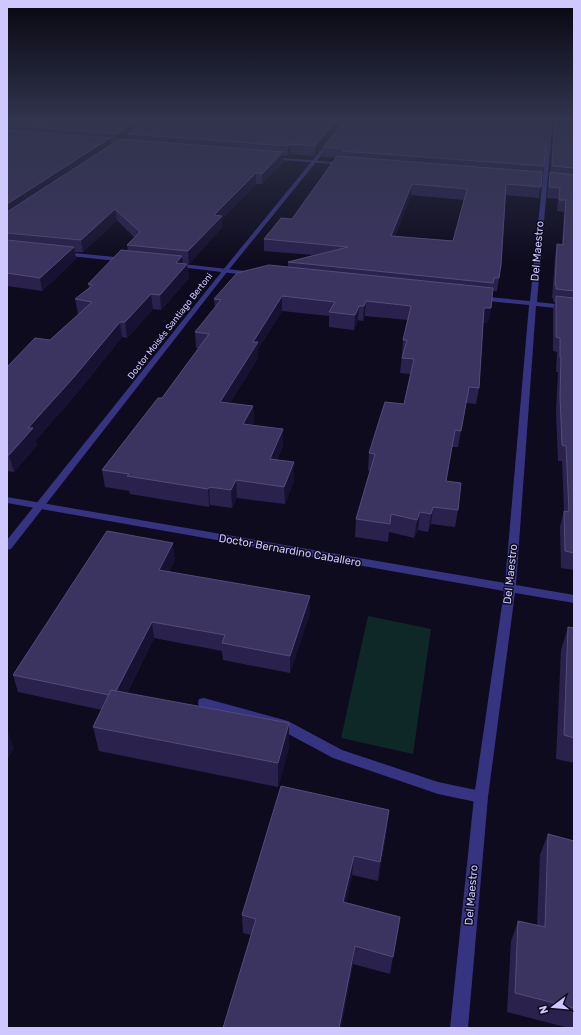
<svg xmlns="http://www.w3.org/2000/svg" width="581" height="1035" viewBox="0 0 581 1035" font-family="Rubik,sans-serif">
<rect width="100%" height="100%" fill="#0e0b1e"/>
<!-- green -->
<polygon fill="#0e2827" points="368,616 431,629 413,754 341,738"/>
<g fill="none" stroke-linecap="round" stroke-linejoin="round">
<!-- service -->
<polygon fill="#363380" fill-rule="evenodd" points="204,698 288,721 342,750 438,782 481,791 486,793 488,797 486,801 481,803 438,794 333,758 279,729 199,707 198,703 199,699"/>
<!-- minor -->
<g fill="#363380" fill-rule="evenodd">
<polygon points="549,118 553,118 537,302 574,306 574,310 536,306 516,585 574,595 574,603 515,593 488,797 468,1028 450,1028 474,797 504,591 7,503 7,497 505,583 529,305 478,300 475,298 478,296 530,301"/>
<polygon points="271,157 345,163 347,164 345,165 269,159"/>
<polygon points="63,252 126,258 129,260 126,262 61,255 60,254"/>
<polygon points="174,263 254,272 257,274 254,276 172,266 171,265"/>
</g>
<!-- tertiary -->
<polygon fill="#363380" fill-rule="evenodd" points="329,140 333,141 227,272 11,549 7,550 7,540 223,270"/>
</g>
<!-- wall -->
<g fill="#2a224d" fill-rule="evenodd">
<path d="M7,118H346L315,156L291,154L288,156H283V162L262,184H256L222,219V227L189,264L183,263V264H187L189,278L161,310L153,309L127,338L122,337L77,393L35,441L37,445L14,472L7,471V367L50,340L79,314H78L75,299L89,288L88,284L128,251L127,245L135,238L117,220L83,252H75L76,259L42,291L7,286ZM129,137V139H125Z"/>
<polygon points="554,118 574,118 574,570 561,568 560,527 564,511 562,461 558,461 556,411 558,372 556,372 557,352 553,351 553,309 555,302 553,302 553,298 552,298 555,257 557,244 562,245 564,212 557,211 558,199 547,198 548,183 550,176"/>
<path d="M323,147L544,166L539,198L506,195L501,265L497,291H492L491,308L488,322L483,323L479,388L476,404L466,403L458,447H452L446,481L458,510L455,527L431,524L428,532L418,530L414,538L389,532L388,542L355,537L356,519L370,471L368,470L369,453L404,404L410,374L400,373L402,355L403,340L408,320L365,316L363,321L358,320L354,330L329,327V316L282,311L258,349V358L230,403L253,406L254,422L252,425L283,446L277,460L294,480L285,504L237,498L232,508L210,505L209,507L130,494L129,491L105,487L102,470L162,398L199,348H196L195,332L215,308L214,299L288,267V262L313,255L264,251V239L292,219L336,158L322,157ZM411,195L464,200L453,241L395,236Z"/>
<polygon points="175,560 169,571 310,613 290,673 223,660 222,651 154,638 127,693 289,747 278,787 99,751 93,727 102,710 18,692 13,675"/>
<polygon points="568,627 574,628 574,763 556,759 561,650"/>
<polygon points="387,829 378,881 352,875 346,902 400,917 390,974 353,964 341,1028 223,1028 251,935 243,933 242,915"/>
<polygon points="548,834 574,841 574,1028 569,1028 507,1012 511,941 518,921 537,926 540,855"/>
</g>
<!-- shaded-wall -->
<g fill="#181232">
<polygon points="142,118 156,118 128,134 129,137 119,143 117,134"/>
<polygon points="339,118 346,118 315,156 315,146"/>
<polygon points="110,138 112,148 7,217 7,204"/>
<polygon points="291,144 291,154 288,156 288,146"/>
<polygon points="283,152 283,162 262,184 262,174"/>
<polygon points="256,173 256,184 222,219 222,227 189,264 188,251 214,215"/>
<polygon points="412,184 411,195 390,248 391,236"/>
<polygon points="115,209 117,220 83,252 81,240"/>
<polygon points="74,247 76,259 42,291 40,278"/>
<polygon points="182,256 183,269 187,264 189,278 161,310 160,295 176,263"/>
<polygon points="151,294 153,309 127,338 125,322"/>
<polygon points="282,296 282,311 258,349 258,358 221,418 220,402 253,342"/>
<polygon points="366,301 365,316 363,321 364,306"/>
<polygon points="359,306 358,320 354,330 355,315"/>
<polygon points="484,308 491,308 488,322 482,323"/>
<polygon points="120,322 122,337 77,393 35,441 37,445 14,472 9,455 28,428"/>
<polygon points="253,406 254,422 244,441 243,424"/>
<polygon points="283,429 283,446 270,476 270,459"/>
<polygon points="294,462 294,480 285,504 284,487"/>
<polygon points="236,480 237,498 232,508 231,490"/>
<polygon points="209,487 210,505 209,507 208,489"/>
<polygon points="433,507 431,524 428,532 431,514"/>
<polygon points="420,512 418,530 414,538 417,520"/>
<polygon points="173,543 175,560 161,586 159,570"/>
<polygon points="310,596 310,613 290,673 290,656"/>
<polygon points="152,622 154,638 117,713 113,696"/>
<polygon points="289,723 289,747 278,787 278,763"/>
<polygon points="7,729 14,749 7,760"/>
<polygon points="389,810 387,829 378,881 380,862"/>
<polygon points="354,856 352,875 342,920 343,902"/>
<polygon points="355,946 353,964 341,1028 339,1028"/>
</g>
<!-- building -->
<g fill="#3c3460" stroke="#534b79" fill-rule="evenodd">
<polygon points="7,118 142,118 117,134 7,125"/>
<polygon points="152,118 339,118 315,146 291,144 288,146 128,134"/>
<polygon points="347,118 548,118 544,166 342,151 343,149 323,147"/>
<polygon points="555,118 574,118 574,168 552,166"/>
<polygon points="7,130 110,138 7,204"/>
<polygon points="120,139 283,152 262,174 256,173 214,215 222,216 188,251 127,245 140,232 115,209 81,240 7,233 7,212"/>
<path d="M337,156L542,172L541,187L506,184L501,265L499,278H494L493,283L288,262L348,247L264,239L281,218L292,219ZM412,184L467,189L453,241L391,236Z"/>
<polygon points="550,172 574,175 574,291 556,289 556,285 555,285 557,244 563,245 566,200 559,200 560,188 549,187"/>
<polygon points="7,240 74,247 40,278 7,273"/>
<polygon points="121,250 182,256 176,263 187,264 160,295 151,294 125,322 120,322 74,377 28,428 33,428 9,455 7,455 7,367 35,338 50,340 92,302 75,299 93,285 88,284"/>
<polygon points="269,265 493,288 491,308 484,308 479,388 469,387 461,431 455,430 446,481 461,483 458,510 433,507 431,514 420,512 417,520 391,514 390,524 356,519 375,454 369,453 385,402 404,404 414,359 402,358 407,340 403,340 411,306 366,301 364,306 359,306 355,315 329,312 335,302 282,296 253,342 258,342 220,402 253,406 243,424 283,429 270,459 294,462 284,487 236,480 231,490 209,487 208,489 127,476 129,474 102,470 158,398 162,398 209,334 195,332 221,300 214,299 237,273"/>
<polygon points="556,296 574,298 574,553 565,551 564,511 569,512 566,446 562,445 560,396 561,357 560,357 560,338 556,337"/>
<polygon points="107,531 173,543 159,570 310,596 290,656 222,643 225,635 152,622 116,691 111,690 109,695 13,675"/>
<polygon points="568,627 574,628 574,738 564,735"/>
<polygon points="111,690 289,723 278,763 93,727"/>
<polygon points="281,786 389,810 380,862 354,856 343,902 400,917 393,957 355,946 339,1028 223,1028 256,919 242,915"/>
<polygon points="548,834 574,841 574,1008 515,993 518,921 545,927"/>
</g>
<!-- sky -->
<linearGradient id="sky" x2="0" y2="1"><stop stop-color="#080610"/><stop offset="0.45" stop-color="#30344c"/><stop offset="1" stop-color="#30344c" stop-opacity="0"/></linearGradient>
<rect width="581" height="263" fill="url(#sky)"/>
<g text-anchor="middle" stroke-width="3" stroke-linejoin="round" paint-order="stroke">
<!-- far-street labels -->
<g font-size="9" fill="#cec8ff" stroke="#0e0b1e">
<text transform="translate(170 326) rotate(-52)" y="3">Doctor Moisés Santiago Bertoni</text>
</g>
<!-- street labels -->
<g font-size="11" fill="#cec8ff" stroke="#0e0b1e">
<text transform="translate(537 251) rotate(-85)" y="4">Del Maestro</text>
<text transform="translate(290 550) rotate(10)" y="4">Doctor Bernardino Caballero</text>
<text transform="translate(510 574) rotate(-84)" y="4">Del Maestro</text>
<text transform="translate(471 895) rotate(-85)" y="4">Del Maestro</text>
</g>
</g>
<!-- border -->
<rect width="581" height="1035" fill="none" stroke="#cec8ff" stroke-width="16"/>
<!-- north arrow -->
<g transform="translate(553 1007) rotate(254)" stroke="#0e0b1e" stroke-width="3" paint-order="stroke">
<path d="M0-3L7 15L0 10L-7 15Z" fill="#cec8ff"/>
<text y="-6" font-size="11" font-weight="bold" text-anchor="middle" fill="#cec8ff">N</text>
</g>
</svg>
